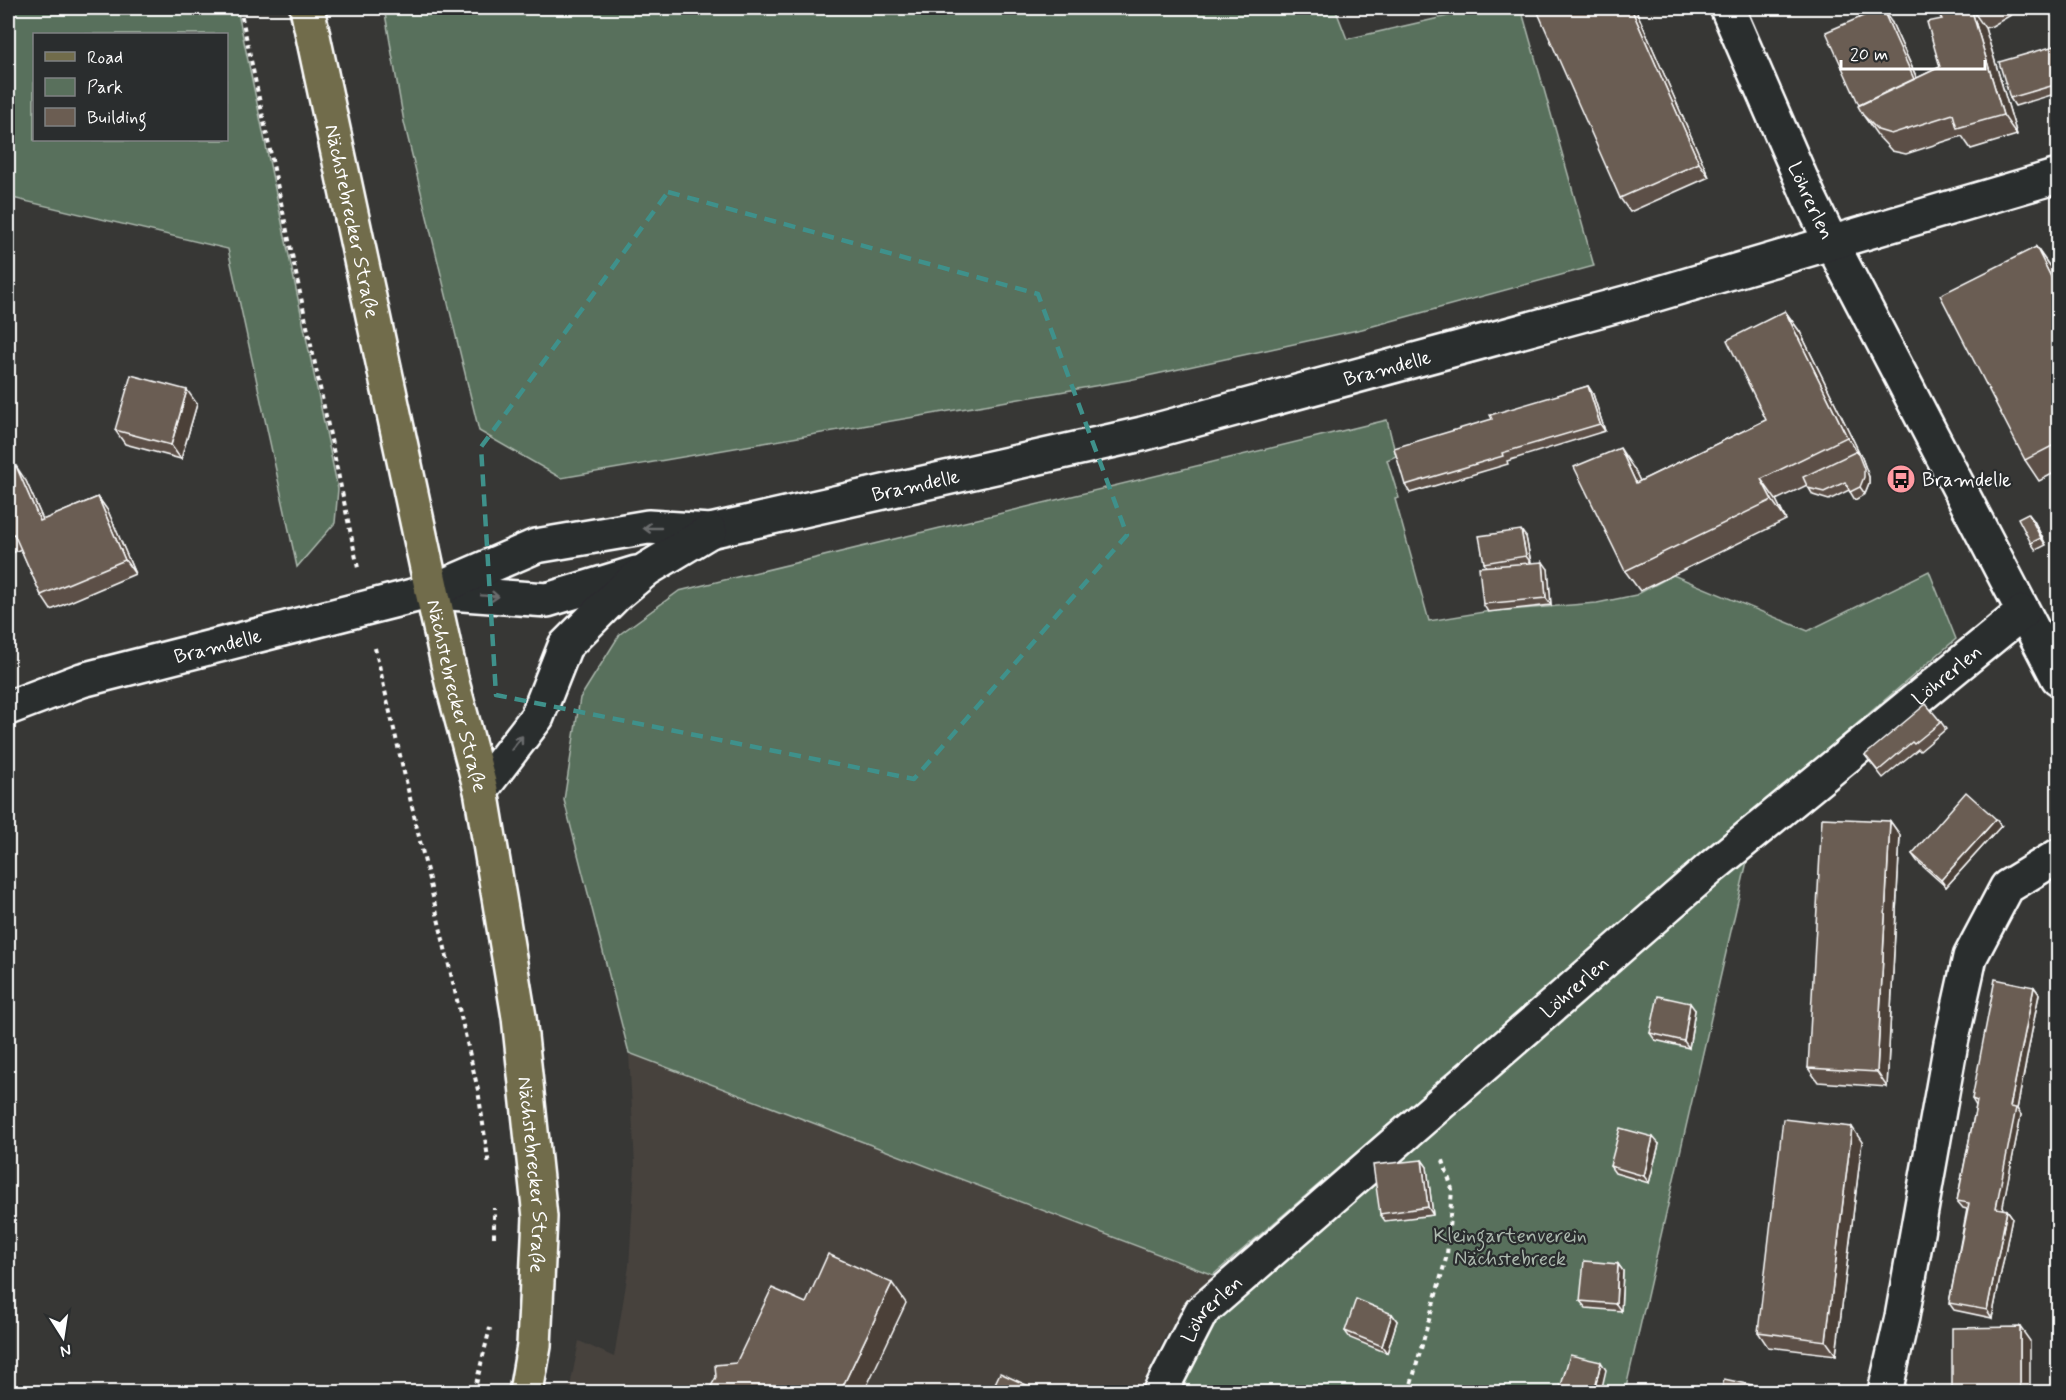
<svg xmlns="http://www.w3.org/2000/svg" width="2066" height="1400" viewBox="0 0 2066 1400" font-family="Mynerve,sans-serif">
<rect width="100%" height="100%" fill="#373735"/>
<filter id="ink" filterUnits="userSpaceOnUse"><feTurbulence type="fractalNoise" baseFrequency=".0167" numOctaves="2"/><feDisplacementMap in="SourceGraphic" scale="12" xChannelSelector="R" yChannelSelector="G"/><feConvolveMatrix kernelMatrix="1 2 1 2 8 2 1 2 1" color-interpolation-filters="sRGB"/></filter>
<g filter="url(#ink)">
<!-- built -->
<polygon fill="#47423e" points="629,1053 1213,1275 1165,1337 1139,1392 569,1392 579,1341 614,1357 629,1266 635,1166"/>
<!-- green -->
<g fill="#59705c" stroke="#acb8ae" stroke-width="1.5" fill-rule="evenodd">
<path d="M8,8H237L338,489L335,523L297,567L228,249L8,197ZM34,34H226V140H34Z"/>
<polygon points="384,8 1335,8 1347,39 1483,8 1521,8 1594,266 1362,329 1129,380 561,478 479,431 404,122"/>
<polygon points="1387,420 1396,456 1387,460 1399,498 1395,499 1429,621 1484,612 1597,603 1636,595 1673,575 1808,631 1929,571 1956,639 1213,1275 629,1053 564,800 580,698 620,634 679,591"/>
<polygon points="1748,857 1625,1392 1167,1392 1177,1370 1223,1310"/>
</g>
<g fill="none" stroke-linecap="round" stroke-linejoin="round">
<!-- minor casing -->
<g stroke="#fff" stroke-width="38">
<g id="minor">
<path id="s1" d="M1727,8L1809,197L1831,242L2058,678"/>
<polyline points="436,592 547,600 636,573"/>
<path id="s2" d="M8,708L82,680L432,591L536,546L648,527L710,531L1142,434L1640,299L2058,176"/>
<polyline points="481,790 537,717 565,646 616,595 647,569 710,531"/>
<path id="s3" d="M1160,1392L1201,1312L1713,866L2023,612"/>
<polyline points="1885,1392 1902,1317 1951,1043 1970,957 2007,887 2058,856"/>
</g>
</g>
<!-- major casing -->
<g stroke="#fff" stroke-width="38">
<g id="major">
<path id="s4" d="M307,8L432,591L452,682L481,790L519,1017L540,1217L534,1346L526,1392"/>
</g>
</g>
<!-- path -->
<g stroke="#fff" stroke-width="4" stroke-dasharray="4.5 4.5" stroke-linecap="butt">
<polyline points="240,8 358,568"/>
<polyline points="375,648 478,1090 489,1165"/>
<polyline points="494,1237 494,1208"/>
<polyline points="474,1392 490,1328"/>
<polyline points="1409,1392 1447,1255 1452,1189 1442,1157"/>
</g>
<!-- minor -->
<use href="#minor" stroke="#2a2d2e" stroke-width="33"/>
<!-- major -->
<use href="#major" stroke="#716c4b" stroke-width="33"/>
</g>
<!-- wall -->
<g fill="#5c5047" stroke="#fff" stroke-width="1.5">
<polygon points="1635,8 1709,177 1630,212 1620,198"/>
<polygon points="1935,8 2023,8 1992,26 1985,28 2017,135 1971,149 1962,136 1906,154 1892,151 1878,136 1863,115 1892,23 1917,78 1940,67 1942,19"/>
<polygon points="2058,45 2058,93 2015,106 2010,98"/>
<polygon points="2036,247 2050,267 2058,283 2058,471 2039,481 2025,460"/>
<polygon points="1785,311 1800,332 1862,458 1869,477 1869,484 1865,494 1855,500 1849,490 1829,500 1813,495 1807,485 1776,500 1786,520 1640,591 1625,571 1634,469 1640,481 1766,420"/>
<polygon points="1588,386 1593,394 1605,431 1507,461 1508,464 1410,493 1405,485 1492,419"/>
<polygon points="197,404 181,459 125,444 115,430"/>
<polygon points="8,470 26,481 43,520 98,497 108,511 135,574 51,610 41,595 21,549 10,554 8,550"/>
<polygon points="2034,521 2046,545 2036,550 2031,543"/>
<polygon points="1526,537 1531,563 1548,569 1551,605 1488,612 1483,604 1486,567 1484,563"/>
<polygon points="1941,722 1946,729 1920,751 1918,749 1883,778 1865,755"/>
<polygon points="1890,821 1900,835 1887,1087 1818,1082 1808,1068"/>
<polygon points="2001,826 1946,887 1917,861 1912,854"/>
<polygon points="2034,987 2039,994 2017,1109 2021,1115 2002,1209 2007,1210 2012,1217 1992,1318 1954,1310 1949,1303 1967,1209 1963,1208 1957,1201 1976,1106 1972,1099"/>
<polygon points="1695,1010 1689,1048 1655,1040 1650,1033"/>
<polygon points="1862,1142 1836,1355 1768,1347 1758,1332"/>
<polygon points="1659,1144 1649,1183 1615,1173 1610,1166"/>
<polygon points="1422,1160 1427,1167 1433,1215 1385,1221 1380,1214"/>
<polygon points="1618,1264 1623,1271 1621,1311 1586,1308 1580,1301"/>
<polygon points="1392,1314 1397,1321 1387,1353 1350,1338 1345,1331"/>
</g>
<!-- shaded-wall -->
<g fill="#4b4139" stroke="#fff" stroke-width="1.5">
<polygon points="1631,8 1635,8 1709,177 1699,163"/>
<polygon points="1882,8 1892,23 1927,101 1917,87"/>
<polygon points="1971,8 1985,28 2017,135 2003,115"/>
<polygon points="2036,247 2050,267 2058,283 2058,291"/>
<polygon points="1785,311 1800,332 1862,458 1869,477 1869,484 1865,494 1860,487 1857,451 1847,437"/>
<polygon points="1588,386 1593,394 1605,431 1600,424"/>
<polygon points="187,390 197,404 181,459 171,445"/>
<polygon points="1620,448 1634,469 1651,504 1636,483"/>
<polygon points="16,466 26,481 50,536 40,521"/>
<polygon points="1761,479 1776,500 1786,520 1772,500"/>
<polygon points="98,497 108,511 135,574 125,560"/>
<polygon points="2028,513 2034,521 2046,545 2041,538"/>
<polygon points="1521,530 1526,537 1531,563 1526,556"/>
<polygon points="1543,562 1548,569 1551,605 1546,598"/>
<polygon points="1996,819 2001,826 1946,887 1941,880"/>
<polygon points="1890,821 1900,835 1887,1087 1877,1072"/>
<polygon points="2034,987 2039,994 2017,1109 2021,1115 2001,1216 1996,1208 2010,1107"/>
<polygon points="1690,1003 1695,1010 1689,1048 1684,1041"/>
<polygon points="1852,1127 1862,1142 1836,1355 1826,1341"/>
<polygon points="1653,1137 1659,1144 1649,1183 1644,1176"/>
<polygon points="1422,1160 1427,1167 1433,1215 1428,1207"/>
<polygon points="2007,1210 2012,1217 1992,1318 1987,1310"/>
<polygon points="1618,1264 1623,1271 1621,1311 1616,1304"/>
<polygon points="892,1283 906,1303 864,1392 840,1392"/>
<polygon points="1392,1314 1397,1321 1387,1353 1382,1346"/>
<polygon points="2020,1327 2030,1341 2030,1392 2020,1392"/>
<polygon points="1601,1362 1606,1370 1601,1392 1594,1392"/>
</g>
<!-- building -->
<g fill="#6b5d52" stroke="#fff" stroke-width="1.5">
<polygon points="1536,8 1631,8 1699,163 1620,198"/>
<polygon points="1882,8 1914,79 1859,105 1826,32"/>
<polygon points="1935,8 1971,8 2003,115 1957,128 1953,114 1891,134 1878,130 1863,115 1858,106 1940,67 1927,22 1942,19"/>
<polygon points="1979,8 1989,8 1982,12"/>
<polygon points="2058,45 2058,84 2010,98 1999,62"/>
<polygon points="2036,247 2058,291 2058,443 2025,460 1940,295"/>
<polygon points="1785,311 1847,437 1761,479 1772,500 1625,571 1574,467 1620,448 1636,483 1766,420 1727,340"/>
<polygon points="131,375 187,390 171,445 115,430"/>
<polygon points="1588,386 1600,424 1502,453 1503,456 1405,485 1394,448 1492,419 1490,415"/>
<polygon points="1857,451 1864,469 1864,477 1860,487 1850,492 1845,482 1824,492 1808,488 1803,477"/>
<polygon points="16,466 40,521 98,497 125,560 41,595 14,534 8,536 8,470"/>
<polygon points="2028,513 2041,538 2031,543 2018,518"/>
<polygon points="1521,530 1526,556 1484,563 1479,536"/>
<polygon points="1543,562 1546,598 1483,604 1479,567"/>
<polygon points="1926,704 1941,722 1914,744 1912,742 1878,771 1865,755"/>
<polygon points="1966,792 1996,819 1941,880 1912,854"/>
<polygon points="1822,818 1890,821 1877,1072 1808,1068"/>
<polygon points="1995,979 2034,987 2010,1107 2016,1108 1996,1208 2007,1210 1987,1310 1949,1303 1969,1203 1957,1201 1977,1101 1972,1099"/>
<polygon points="1658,996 1690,1003 1684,1041 1650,1033"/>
<polygon points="1783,1119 1852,1127 1826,1341 1758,1332"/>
<polygon points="1620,1128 1653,1137 1644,1176 1610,1166"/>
<polygon points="1422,1160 1428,1207 1380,1214 1373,1165"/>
<polygon points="828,1254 892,1283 840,1392 708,1392 716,1377 715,1365 736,1363 772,1288 806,1303"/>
<polygon points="1584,1261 1618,1264 1616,1304 1580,1301"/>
<polygon points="1356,1299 1392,1314 1382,1346 1345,1331"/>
<polygon points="2020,1327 2020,1392 1952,1392 1952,1328"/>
<polygon points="1570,1355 1601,1362 1594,1392 1559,1392"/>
<polygon points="1000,1373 1042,1392 991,1392"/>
<polygon points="1724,1379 1785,1392 1721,1392"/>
</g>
<!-- one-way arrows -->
<defs><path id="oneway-shaft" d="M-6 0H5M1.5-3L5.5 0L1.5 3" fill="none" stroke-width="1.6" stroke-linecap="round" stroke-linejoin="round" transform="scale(1.5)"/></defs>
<g stroke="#6a6c6d">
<use href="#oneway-shaft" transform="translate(652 528) rotate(180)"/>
<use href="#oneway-shaft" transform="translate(490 596) rotate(4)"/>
<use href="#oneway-shaft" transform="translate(517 743) rotate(-52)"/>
</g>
</g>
<!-- marked area -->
<path fill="none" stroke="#3f918b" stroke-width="4.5" stroke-dasharray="12 8" stroke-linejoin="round" d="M668,192L1038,294L1127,535L914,779L496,695L481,447Z"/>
<!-- icons -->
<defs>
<g id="bus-disc" transform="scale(1.5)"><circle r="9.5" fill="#ff9aa2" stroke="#2a2d2e"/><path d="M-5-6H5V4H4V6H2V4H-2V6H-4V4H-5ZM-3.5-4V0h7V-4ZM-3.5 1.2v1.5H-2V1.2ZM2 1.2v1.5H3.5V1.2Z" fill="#111"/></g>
</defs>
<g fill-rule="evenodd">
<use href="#bus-disc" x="1901" y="479"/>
</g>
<g text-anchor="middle" stroke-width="4.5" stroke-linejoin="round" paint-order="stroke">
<!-- street labels -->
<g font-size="20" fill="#fff" stroke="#2a2d2e">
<text dy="7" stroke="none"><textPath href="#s1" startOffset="210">Löhrerlen</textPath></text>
<text dy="7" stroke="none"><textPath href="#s4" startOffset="218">Nächstebrecker Straße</textPath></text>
<text dy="7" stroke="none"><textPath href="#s2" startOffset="1426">Bramdelle</textPath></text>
<text dy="7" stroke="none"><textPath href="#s2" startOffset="940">Bramdelle</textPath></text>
<text dy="7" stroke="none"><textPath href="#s2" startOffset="219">Bramdelle</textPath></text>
<text dy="7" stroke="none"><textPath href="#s3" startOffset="1071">Löhrerlen</textPath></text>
<text dy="7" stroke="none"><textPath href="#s4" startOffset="704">Nächstebrecker Straße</textPath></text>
<text dy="7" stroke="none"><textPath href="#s3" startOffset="585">Löhrerlen</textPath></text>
<text dy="7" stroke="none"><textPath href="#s4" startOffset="1190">Nächstebrecker Straße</textPath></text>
<text dy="7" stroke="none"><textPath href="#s3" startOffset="99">Löhrerlen</textPath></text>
</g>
<!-- poi labels -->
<g font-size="20" fill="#fff" stroke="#2a2d2e" text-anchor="start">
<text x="1922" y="486">Bramdelle</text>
</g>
<!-- park labels -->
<g font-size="20" fill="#acb8ae" stroke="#2a2d2e">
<text x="1510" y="1242">Kleingartenverein<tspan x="1510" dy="23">Nächstebreck</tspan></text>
</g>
</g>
<!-- margin -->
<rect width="2066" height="1400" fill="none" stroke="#2a2d2e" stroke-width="30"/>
<rect x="15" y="15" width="2036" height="1370" fill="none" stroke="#fff" stroke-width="2" filter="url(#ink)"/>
<!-- legend -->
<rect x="33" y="33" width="195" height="108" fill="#2a2d2e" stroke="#7f8182" stroke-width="1.5"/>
<rect x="45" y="52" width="30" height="9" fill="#716c4b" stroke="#7f8182" stroke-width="1.5"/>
<text x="87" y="63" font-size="18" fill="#ffffff">Road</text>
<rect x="45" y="78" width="30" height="18" fill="#59705c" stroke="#7f8182" stroke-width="1.5"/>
<text x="87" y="93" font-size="18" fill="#ffffff">Park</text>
<rect x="45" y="108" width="30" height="18" fill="#6b5d52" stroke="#7f8182" stroke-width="1.5"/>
<text x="87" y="123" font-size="18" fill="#ffffff">Building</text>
<!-- north arrow -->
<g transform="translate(63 1337) rotate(168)" stroke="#2a2d2e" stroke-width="4.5" paint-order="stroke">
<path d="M0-4.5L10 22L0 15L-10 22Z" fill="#ffffff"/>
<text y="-9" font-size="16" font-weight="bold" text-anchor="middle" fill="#ffffff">N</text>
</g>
<!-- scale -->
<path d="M1841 60v9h144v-9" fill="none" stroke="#ffffff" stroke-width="3"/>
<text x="1850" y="60" font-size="18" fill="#ffffff" stroke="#2a2d2e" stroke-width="4.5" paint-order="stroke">20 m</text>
</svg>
